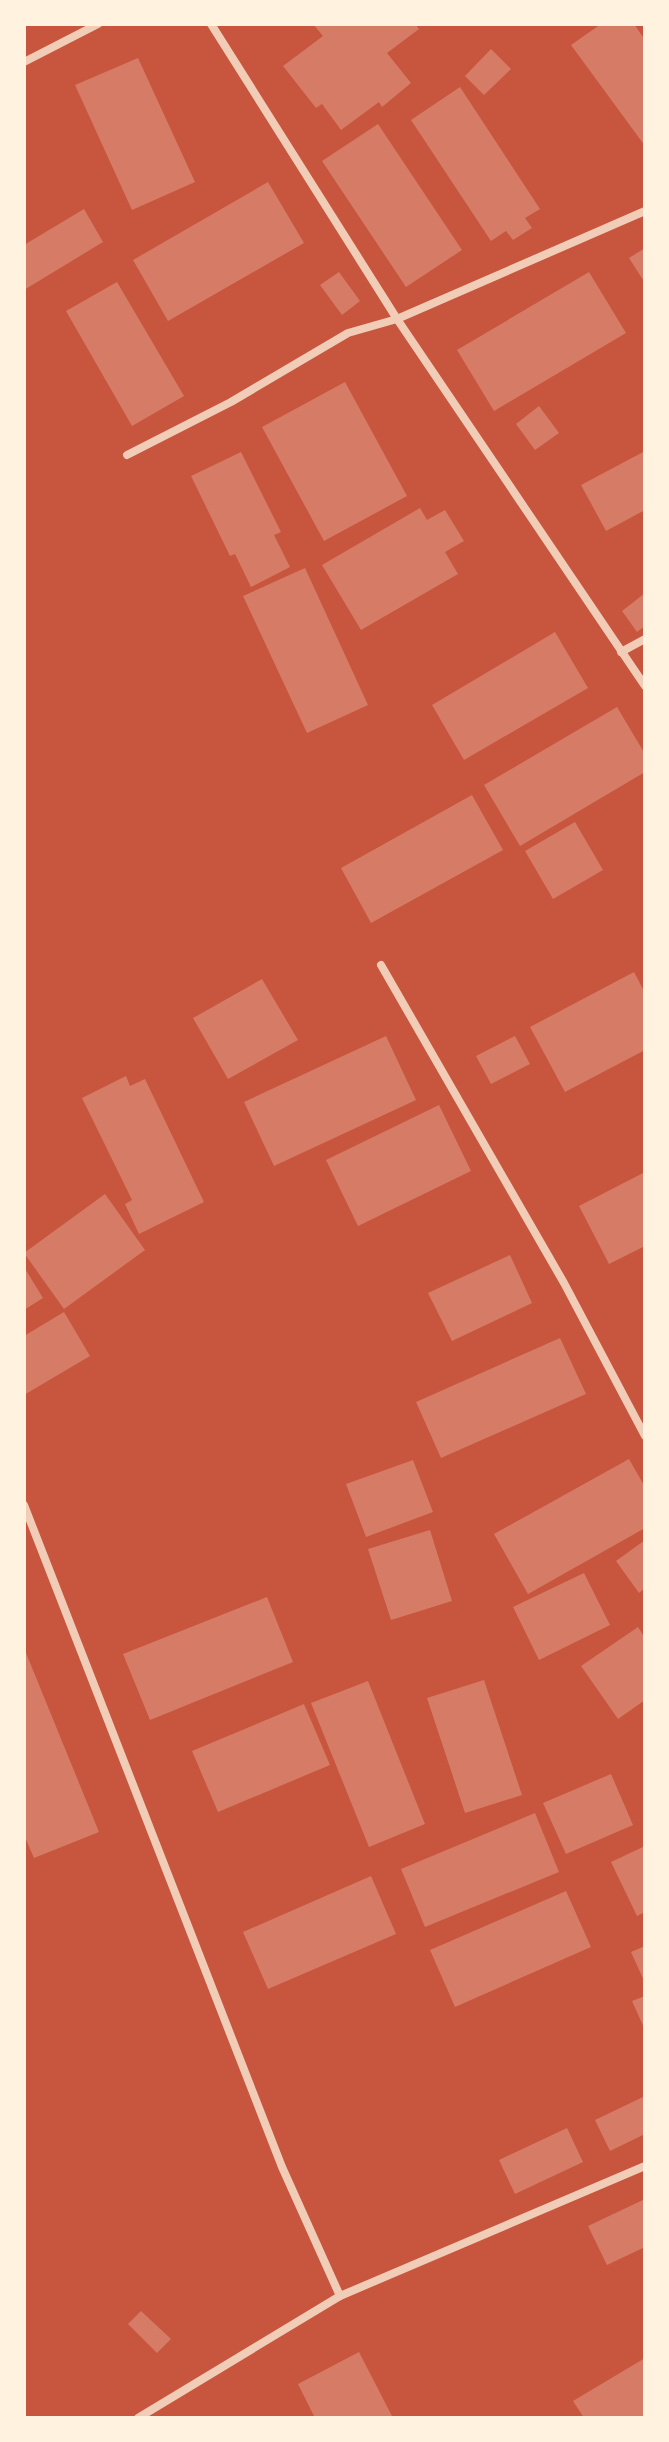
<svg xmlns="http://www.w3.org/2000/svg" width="669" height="2442" viewBox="0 0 669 2442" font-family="'Alegreya Sans',sans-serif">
<rect width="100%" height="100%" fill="#c8553d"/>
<!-- building -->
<g fill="#d67c66">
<polygon points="313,24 415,24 419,29 387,53 411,83 382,107 379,102 341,130 322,104 316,108 283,66 323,36"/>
<polygon points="601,24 634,24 645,40 645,146 571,45"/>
<polygon points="491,49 511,69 484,95 465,76"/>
<polygon points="138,58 195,182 132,210 75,85"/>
<polygon points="460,87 540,209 525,218 532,228 513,240 506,231 491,241 411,120"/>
<polygon points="378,124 462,250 406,287 322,161"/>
<polygon points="268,182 304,243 168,321 133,260"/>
<polygon points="84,209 103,242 24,290 24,245"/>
<polygon points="645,248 645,283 629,258"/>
<polygon points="339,272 360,301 342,315 320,285"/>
<polygon points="589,272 626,333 494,411 457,350"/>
<polygon points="117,282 184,396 132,426 66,311"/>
<polygon points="345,382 407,496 324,541 262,427"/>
<polygon points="539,406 559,433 535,450 516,424"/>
<polygon points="645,451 645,510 606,531 581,485"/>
<polygon points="241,452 281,532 274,535 290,567 251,587 235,554 230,556 191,476"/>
<polygon points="420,508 427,520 445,510 464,541 445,552 458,574 361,630 322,565"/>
<polygon points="305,568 368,705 307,733 243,596"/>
<polygon points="645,593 645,626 637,632 622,611"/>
<polygon points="555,632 588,688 464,760 432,705"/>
<polygon points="617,707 645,754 645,772 520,846 484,785"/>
<polygon points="472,795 503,850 371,923 341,868"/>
<polygon points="575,822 603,870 553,899 525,851"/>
<polygon points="634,972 645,993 645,1050 565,1092 530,1027"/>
<polygon points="262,979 298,1040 228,1079 193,1018"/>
<polygon points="386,1036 416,1100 274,1166 244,1102"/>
<polygon points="515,1036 530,1064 491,1084 476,1056"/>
<polygon points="126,1076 130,1086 145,1079 204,1202 139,1234 125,1204 132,1200 82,1098"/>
<polygon points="439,1105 471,1171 358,1226 326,1160"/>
<polygon points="645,1172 645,1246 609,1264 579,1206"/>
<polygon points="105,1194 145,1250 64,1309 24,1253"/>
<polygon points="510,1255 532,1303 452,1341 428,1293"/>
<polygon points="24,1267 43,1298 24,1310"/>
<polygon points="64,1312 90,1356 24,1395 24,1336"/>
<polygon points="560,1338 586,1394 441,1458 416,1402"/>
<polygon points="629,1459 645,1487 645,1528 528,1594 494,1534"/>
<polygon points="413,1460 433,1512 366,1537 346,1484"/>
<polygon points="430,1530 452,1601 391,1620 368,1549"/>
<polygon points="645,1540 645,1588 639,1593 616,1561"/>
<polygon points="584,1573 610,1625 539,1660 513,1607"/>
<polygon points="267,1597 293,1662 150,1720 123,1654"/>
<polygon points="638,1627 645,1638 645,1700 618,1719 581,1666"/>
<polygon points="24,1648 99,1832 34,1858 24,1835"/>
<polygon points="484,1680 522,1795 465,1813 427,1698"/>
<polygon points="368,1681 425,1824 369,1847 311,1703"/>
<polygon points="304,1704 330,1765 218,1812 192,1751"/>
<polygon points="611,1774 633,1825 566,1854 543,1803"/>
<polygon points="535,1813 559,1872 425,1927 401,1869"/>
<polygon points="645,1846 645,1912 637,1916 611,1862"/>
<polygon points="371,1876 396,1934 268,1989 243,1932"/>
<polygon points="566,1891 591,1947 455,2007 430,1950"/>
<polygon points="645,1946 645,1983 631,1952"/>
<polygon points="645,1996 645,2030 632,2001"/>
<polygon points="645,2096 645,2134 610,2151 595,2120"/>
<polygon points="567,2128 583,2162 515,2194 499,2160"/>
<polygon points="645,2199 645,2247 607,2265 588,2226"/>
<polygon points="141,2311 171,2339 157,2353 128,2324"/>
<polygon points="359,2352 393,2418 315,2418 298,2384"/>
<polygon points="645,2358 645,2418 584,2418 573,2401"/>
</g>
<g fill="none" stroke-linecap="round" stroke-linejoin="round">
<!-- minor -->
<g stroke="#f1ccb7" stroke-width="8">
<polyline points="211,24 397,319 645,686"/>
<polyline points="24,62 98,24"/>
<polyline points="127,455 231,402 348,333 397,319 645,211"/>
<polyline points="621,652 645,639"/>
<polyline points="381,965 564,1283 645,1436"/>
<polyline points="24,1505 282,2167 340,2296"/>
<polyline points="138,2418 340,2296 645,2166"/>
</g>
</g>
<!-- border -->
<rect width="669" height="2442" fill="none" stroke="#fff3e0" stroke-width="52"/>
</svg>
